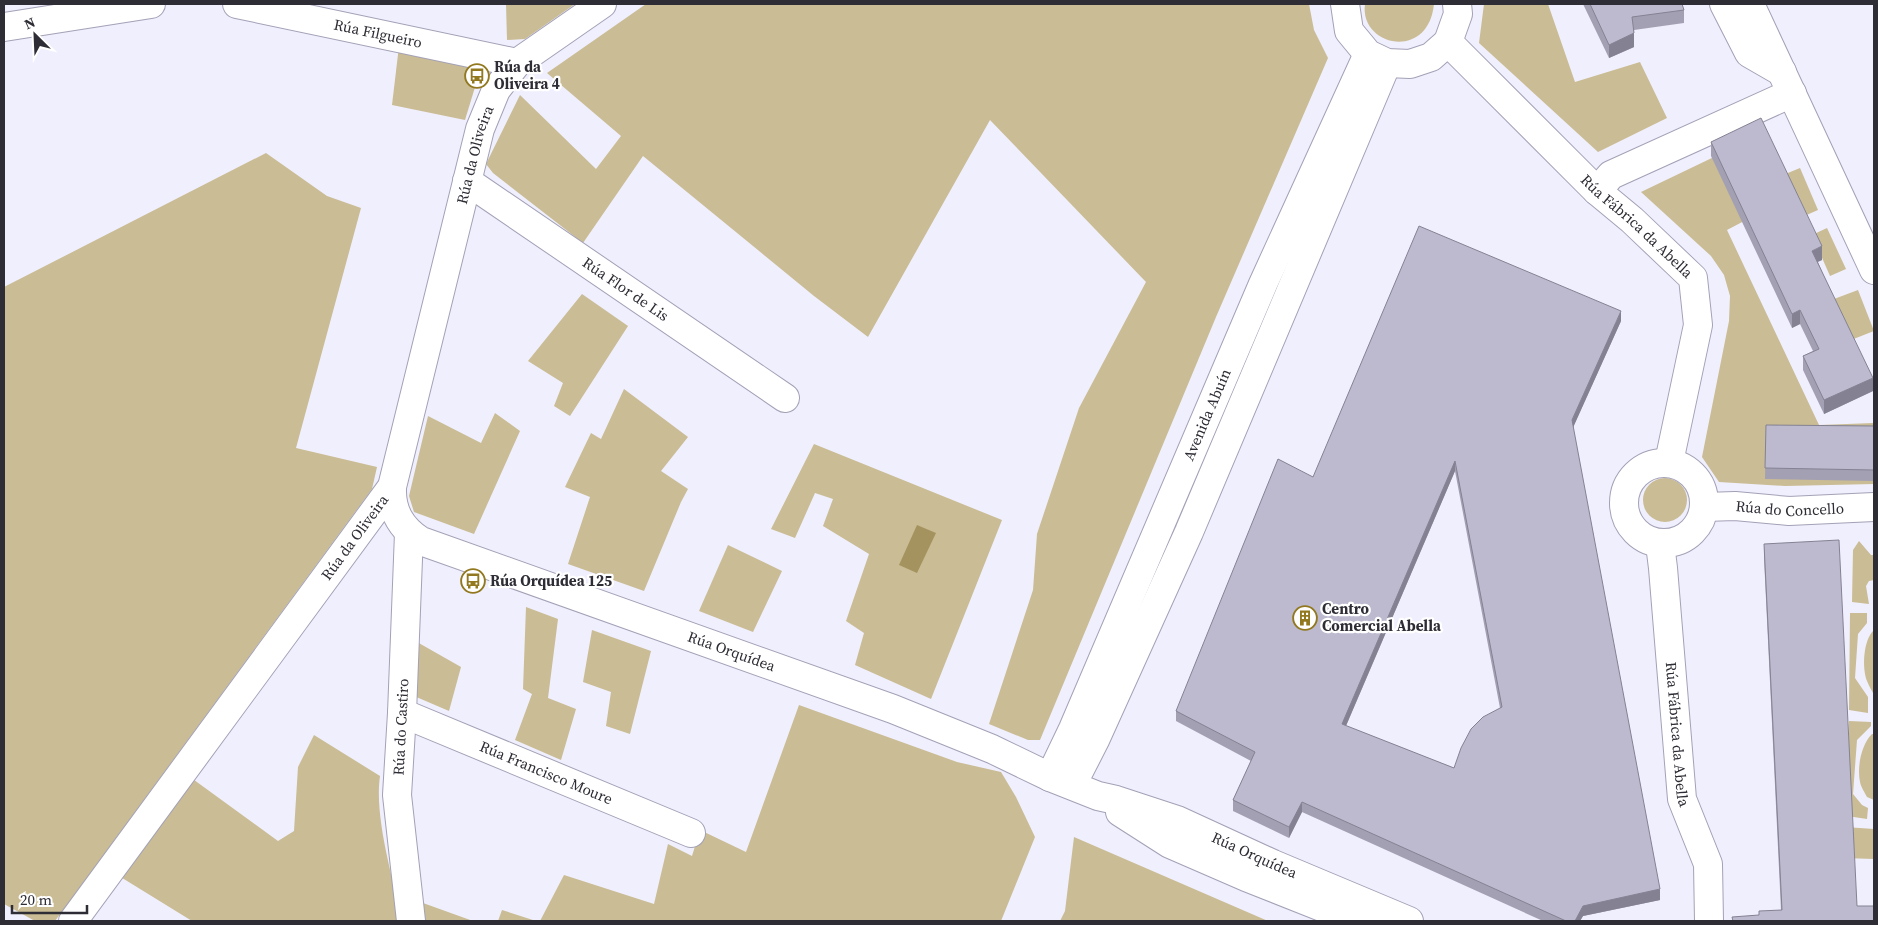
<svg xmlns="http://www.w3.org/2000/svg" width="1878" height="925" viewBox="0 0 1878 925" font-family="'Source Serif 4',serif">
<rect width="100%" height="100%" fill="#f0effd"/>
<!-- green -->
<g fill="#cabc94">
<polygon points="506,4 575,4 525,39 507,40"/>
<polygon points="646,4 1309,4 1314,30 1328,58 1216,317 1040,740 1028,740 989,724 1033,590 1037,534 1079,408 1146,282 990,120 868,337 814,296 643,156 583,243 493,173 486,164 520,95 596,169 621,136 547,73"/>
<path d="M1365,4H1434C1428,62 1359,46 1365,4Z"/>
<polygon points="1484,4 1548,4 1575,82 1640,62 1667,118 1598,152 1479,43"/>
<polygon points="399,46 475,64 479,74 465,120 392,105"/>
<polygon points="266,153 327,196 361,208 296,448 377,467 372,489 55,921 35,921 4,904 4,287"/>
<polygon points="1716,156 1746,220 1727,230 1819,425 1874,423 1874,484 1785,486 1719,482 1702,457 1729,321 1730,296 1724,275 1711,256 1641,192"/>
<polygon points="1800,168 1818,210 1802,217 1783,175"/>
<polygon points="1827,228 1846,269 1830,276 1812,235"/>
<polygon points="1858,290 1874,331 1851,340 1834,299"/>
<polygon points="582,294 628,326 570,416 554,406 563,383 528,361"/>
<polygon points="1246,356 1251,357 1182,521 1176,518"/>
<polygon points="624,389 688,437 661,471 688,489 681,502 644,591 568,564 590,497 565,487 591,433 601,439"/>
<polygon points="495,413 520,431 474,534 414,512 409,496 428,416 481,443"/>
<polygon points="814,444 1002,520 931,699 855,665 864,633 846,621 869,554 823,526 833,499 815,493 795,538 771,529"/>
<circle cx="1665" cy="500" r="22"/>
<polygon points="1859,541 1871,555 1874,555 1874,580 1869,581 1866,586 1869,604 1852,602 1853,550"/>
<polygon points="728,545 782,571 753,632 699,611"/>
<polygon points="526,607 558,619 548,698 576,709 561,760 515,740 532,694 523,689"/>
<polygon points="1850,613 1867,613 1867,623 1858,634 1855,678 1868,697 1868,713 1849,710"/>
<polygon points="592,630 651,651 630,734 606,726 611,692 583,682"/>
<path d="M1874,630V695C1872,691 1869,686 1867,681C1862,668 1863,640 1874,630Z"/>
<polygon points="417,642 461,667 449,711 414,696"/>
<polygon points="799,705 957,762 1001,772 1016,797 1035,837 1001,921 540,921 564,875 654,904 668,844 692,856 700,830 746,852"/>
<polygon points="1849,721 1871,722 1871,726 1857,740 1853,794 1862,805 1868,808 1867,819 1847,816"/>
<path d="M1872,734H1874V800L1867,797C1865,793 1861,787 1860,782C1857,767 1861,745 1872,734Z"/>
<path d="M314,735L380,776C374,817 393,879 402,921H192L119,876L190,777L278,841L294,831L298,767Z"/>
<polygon points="1845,827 1874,829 1874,859 1844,858"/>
<polygon points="1074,837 1268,921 1060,921 1065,911"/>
<polygon points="423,903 473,921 422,921"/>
<polygon points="502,910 536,921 498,921"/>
</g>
<!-- water -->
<polygon fill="#a5935f" points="917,525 936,533 917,573 899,565"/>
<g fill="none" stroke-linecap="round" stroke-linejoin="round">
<!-- minor casing -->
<g stroke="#a3a1b6" stroke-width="30">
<g id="minor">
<path id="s1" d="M237,4L517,63"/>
<polyline points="1345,4 1349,31 1368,54 1387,63 1410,64 1431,57 1448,42 1458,14 1457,4"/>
<polyline points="1724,4 1749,53 1782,72"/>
<polyline points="1750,4 1874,270"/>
<polyline points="4,27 151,4"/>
<path id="s2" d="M1448,42L1597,191L1632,220L1693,278L1698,325L1669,462"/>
<path id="s3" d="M467,181L785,398"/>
<polyline points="1597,191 1611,175 1792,93"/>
<circle cx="1664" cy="503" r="40"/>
<path id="s4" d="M392,487C391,511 401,528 421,541L893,709L992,749L1050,777L1098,796L1116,800L1177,820L1273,864L1409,921"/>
<path id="s5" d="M1705,507L1735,506L1789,511L1874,507"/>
<polyline points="409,533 402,713 397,795 411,921"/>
<path id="s6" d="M1660,544L1663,568L1682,799L1708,864L1709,921"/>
<path id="s7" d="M402,713L691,833"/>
<path id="s8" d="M1050,777L1073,729L1263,284L1368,54"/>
<polyline points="1072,785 1095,740 1189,532 1387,63"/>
<polyline points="1120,812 1170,844 1246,877 1357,921"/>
<path id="s9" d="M73,921L392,487L480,129L496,90L517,63L602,4"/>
</g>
</g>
<!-- minor -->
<use href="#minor" stroke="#fff" stroke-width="28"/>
</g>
<!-- wall -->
<g fill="#a3a0b3" fill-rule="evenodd">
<polygon points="1583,4 1682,4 1684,10 1684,23 1634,30 1634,47 1609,58"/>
<polygon points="1711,142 1822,260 1818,262 1873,391 1824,414 1803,370 1803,356 1813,351 1800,324 1792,328 1711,156"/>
<path d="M1621,321L1573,427L1660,900L1583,916L1580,921H1543L1302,812L1289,838L1233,811V800L1251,761L1176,721V711L1313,477ZM1455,471L1500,708L1454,768L1346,726Z"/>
<polygon points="1766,425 1874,426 1874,481 1765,479"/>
<polygon points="1764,544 1857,906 1759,915 1781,910 1764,558"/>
</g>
<!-- shaded-wall -->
<g fill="#848292">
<polygon points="1634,33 1634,47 1609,58 1609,45"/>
<polygon points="1822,246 1822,260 1812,264 1812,251"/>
<polygon points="1800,310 1800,324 1792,328 1792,314"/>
<polygon points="1621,311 1621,321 1572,430 1572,420"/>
<polygon points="1873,378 1873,391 1824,414 1824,400"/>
<polygon points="1455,461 1455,471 1342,735 1342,724"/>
<polygon points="1302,802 1302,812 1289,838 1289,827"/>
<polygon points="1660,889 1660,900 1583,916 1580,921 1575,921 1583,906"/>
</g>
<!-- building -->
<g fill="#bdbad0" stroke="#848292" fill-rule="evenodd">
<polygon points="1590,4 1682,4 1684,10 1632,17 1634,33 1609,45"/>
<polygon points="1761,118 1822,246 1812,251 1873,378 1824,400 1803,356 1819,349 1800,310 1792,314 1711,142"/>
<path d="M1419,226L1621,311L1572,420L1660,889L1583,906L1575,921H1566L1302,802L1289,827L1233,800L1255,752L1176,711L1278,459L1313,477ZM1455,461L1502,707L1483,717L1471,729L1461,748L1454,768L1342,724Z"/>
<polygon points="1766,425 1874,426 1874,470 1765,468"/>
<polygon points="1839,540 1857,906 1874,906 1874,921 1733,921 1732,917 1759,915 1759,911 1782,910 1764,544"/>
</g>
<!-- icons -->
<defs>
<g id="bus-ring" transform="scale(1.25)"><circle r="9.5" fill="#fff" stroke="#92781e" stroke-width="1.5"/><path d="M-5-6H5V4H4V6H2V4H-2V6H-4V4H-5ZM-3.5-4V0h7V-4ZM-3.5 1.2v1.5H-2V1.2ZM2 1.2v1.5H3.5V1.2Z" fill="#92781e"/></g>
<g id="building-ring" transform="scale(1.25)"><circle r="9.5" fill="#fff" stroke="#92781e" stroke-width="1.5"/><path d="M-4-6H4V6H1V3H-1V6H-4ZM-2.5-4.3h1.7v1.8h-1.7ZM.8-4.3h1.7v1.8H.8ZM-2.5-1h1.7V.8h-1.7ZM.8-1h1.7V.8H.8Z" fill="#92781e"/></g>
</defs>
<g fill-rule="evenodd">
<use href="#bus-ring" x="477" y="76"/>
<use href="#bus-ring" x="473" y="581"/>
<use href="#building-ring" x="1305" y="618"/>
</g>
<g text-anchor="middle" stroke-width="4.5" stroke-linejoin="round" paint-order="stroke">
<!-- street labels -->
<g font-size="15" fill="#2e2d35" stroke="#fff">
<text dy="5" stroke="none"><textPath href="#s1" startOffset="144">Rúa Filgueiro</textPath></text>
<text dy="5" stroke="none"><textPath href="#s9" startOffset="881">Rúa da Oliveira</textPath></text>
<text dy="5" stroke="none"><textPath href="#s2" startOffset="264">Rúa Fábrica da Abella</textPath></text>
<text dy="5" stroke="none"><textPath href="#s3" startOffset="192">Rúa Flor de Lis</textPath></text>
<text dy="5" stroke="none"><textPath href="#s8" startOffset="395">Avenida Abuín</textPath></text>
<text dy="5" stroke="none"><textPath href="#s5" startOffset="85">Rúa do Concello</textPath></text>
<text dy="5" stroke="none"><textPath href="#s9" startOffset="476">Rúa da Oliveira</textPath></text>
<text dy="5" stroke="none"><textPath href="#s4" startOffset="394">Rúa Orquídea</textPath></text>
<text transform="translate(401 727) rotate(-87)" y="5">Rúa do Castiro</text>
<text dy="5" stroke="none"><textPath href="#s6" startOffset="191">Rúa Fábrica da Abella</textPath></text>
<text dy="5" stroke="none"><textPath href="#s7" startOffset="156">Rúa Francisco Moure</textPath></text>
<text dy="5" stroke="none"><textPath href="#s4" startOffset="956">Rúa Orquídea</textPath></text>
</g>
<!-- poi labels -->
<g font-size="15" font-weight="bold" fill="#2e2d35" stroke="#fff" text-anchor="start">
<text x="494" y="72">Rúa da<tspan x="494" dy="17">Oliveira 4</tspan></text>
<text x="490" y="586">Rúa Orquídea 125</text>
<text x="1322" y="614">Centro<tspan x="1322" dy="17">Comercial Abella</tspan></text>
</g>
</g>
<!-- border -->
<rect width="1878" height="925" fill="none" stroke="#2e2d35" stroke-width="10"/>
<!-- north arrow -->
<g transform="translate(35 35) rotate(336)" stroke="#ffffff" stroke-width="4" paint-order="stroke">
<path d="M0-4L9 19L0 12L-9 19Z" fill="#2e2d35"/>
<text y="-8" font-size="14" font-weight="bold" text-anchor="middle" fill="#2e2d35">N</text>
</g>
<!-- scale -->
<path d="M12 905v8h75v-8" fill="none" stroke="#2e2d35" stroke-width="2.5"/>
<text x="20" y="905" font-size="15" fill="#2e2d35" stroke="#ffffff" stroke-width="4" paint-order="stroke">20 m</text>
</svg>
